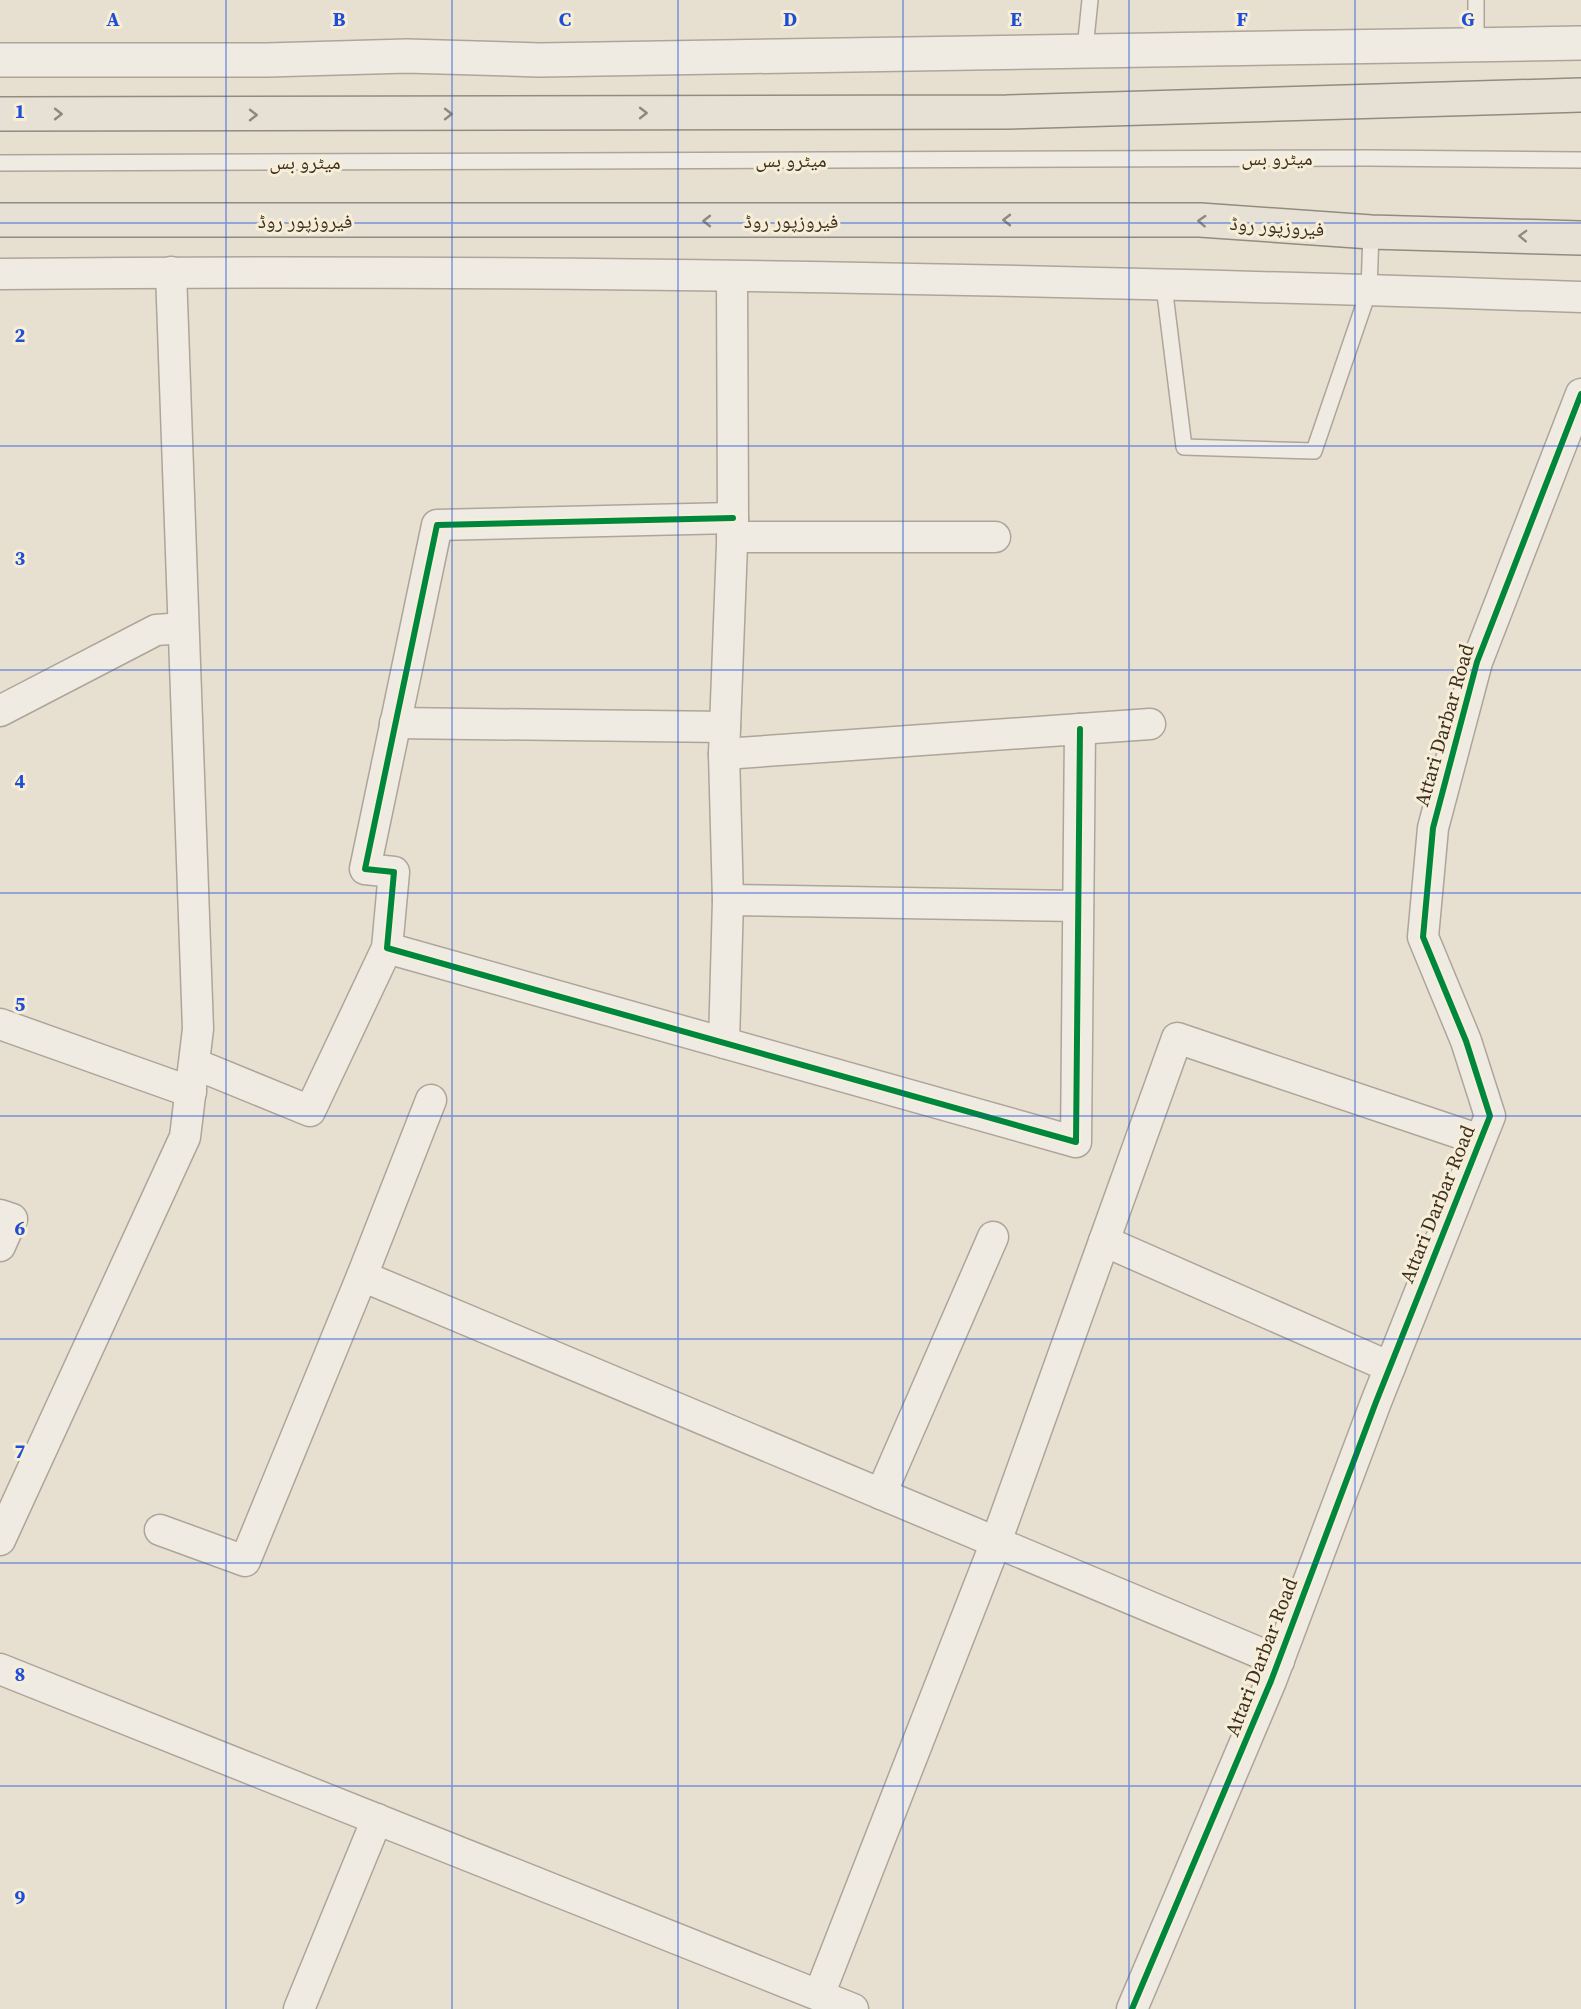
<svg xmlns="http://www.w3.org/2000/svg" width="1581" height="2009" viewBox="0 0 1581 2009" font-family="'Source Serif 4','Noto Naskh Arabic',serif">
<rect width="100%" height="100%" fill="#e7e0d1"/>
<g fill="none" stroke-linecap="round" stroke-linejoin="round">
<!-- service casing -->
<g stroke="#ada599" stroke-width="18">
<g id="service">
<polyline points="1476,43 1476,0"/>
<polyline points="1085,49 1090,0"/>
<polyline points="0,163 1369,158 1581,160"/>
<polyline points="1164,286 1184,447 1314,451 1369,290 1371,232"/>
</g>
</g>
<!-- minor casing -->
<g stroke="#ada599" stroke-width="33">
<g id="minor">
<path d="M0,274C527,268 1054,279 1581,297"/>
<polyline points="733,518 437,525 365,869 394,872 387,948 1076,1142 1080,729"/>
<polyline points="732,537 995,537"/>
<polyline points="0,711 156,630 183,628"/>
<polyline points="395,723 725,727"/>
<polyline points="724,754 1150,724"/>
<polyline points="728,900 1078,906"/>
<polyline points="0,1024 191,1092"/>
<polyline points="724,1043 728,900 724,754 733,518 732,278"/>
<polyline points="195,1064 310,1111 387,948"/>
<polyline points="431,1100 362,1276 1279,1661"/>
<polyline points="0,1215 12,1219 0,1246"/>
<polyline points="1104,1241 1390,1367"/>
<polyline points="881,1494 993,1237"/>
<polyline points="160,1530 245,1561 362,1276"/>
<polyline points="0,1540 185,1137 198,1029 171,272"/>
<polyline points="0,1669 853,2009"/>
<polyline points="819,1995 996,1542 1177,1038 1480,1140"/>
<polyline points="299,2009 377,1819"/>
<polyline points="1132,2009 1271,1681 1376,1402 1490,1116 1466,1041 1423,937 1433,828 1477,662 1581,394"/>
</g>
</g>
<!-- tertiary casing -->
<g stroke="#ada599" stroke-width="36">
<polyline id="tertiary" points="0,60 267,60 407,56 540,60 1581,43"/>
</g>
<!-- primary casing -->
<g stroke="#928b80" stroke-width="36">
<g id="primary">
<polyline points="0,114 1007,112 1581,95"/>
<polyline points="0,220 1200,220 1371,232 1581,238"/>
</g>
</g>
<!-- service -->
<use href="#service" stroke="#efebe3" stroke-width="15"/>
<!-- minor -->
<use href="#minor" stroke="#efebe3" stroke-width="30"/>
<!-- tertiary -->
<use href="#tertiary" stroke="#efebe3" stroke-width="33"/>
<!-- primary -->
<use href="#primary" stroke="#e6e1d4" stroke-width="33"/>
<!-- cycleway casing -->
<g stroke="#f7eed8" stroke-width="10">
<g id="cycleway">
<polyline points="733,518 437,525 365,869 394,872 387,948 1076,1142 1080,729"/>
<polyline points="1132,2009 1271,1681 1376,1402 1490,1116 1466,1041 1423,937 1433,828 1477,662 1581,394"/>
</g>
</g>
<!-- cycleway -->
<use href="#cycleway" stroke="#00873e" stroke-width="6"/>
</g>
<!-- one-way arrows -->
<defs><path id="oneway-chevron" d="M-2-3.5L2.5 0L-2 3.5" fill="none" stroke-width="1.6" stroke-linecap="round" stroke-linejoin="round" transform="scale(1.5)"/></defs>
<g stroke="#92887a">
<use href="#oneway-chevron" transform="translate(643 113)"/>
<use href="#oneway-chevron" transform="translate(58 114)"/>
<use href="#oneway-chevron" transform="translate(448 114)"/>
<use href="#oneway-chevron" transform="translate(253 115)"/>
<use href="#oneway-chevron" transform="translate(1007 220) rotate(180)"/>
<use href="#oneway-chevron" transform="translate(707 221) rotate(-180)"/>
<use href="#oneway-chevron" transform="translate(1202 221) rotate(-177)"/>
<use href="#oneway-chevron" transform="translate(1523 236) rotate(-178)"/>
</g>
<!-- grid -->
<path fill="none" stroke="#1d4ed8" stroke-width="1.5" stroke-opacity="0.55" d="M226,0V2009M452,0V2009M678,0V2009M903,0V2009M1129,0V2009M1355,0V2009M0,223H1581M0,446H1581M0,670H1581M0,893H1581M0,1116H1581M0,1339H1581M0,1563H1581M0,1786H1581"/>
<g text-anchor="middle" stroke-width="6" stroke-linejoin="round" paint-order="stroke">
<!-- street labels -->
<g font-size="20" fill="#3d2e20" stroke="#f7eed8">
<text x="1277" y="165">میٹرو بس</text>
<text x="791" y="167">میٹرو بس</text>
<text x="305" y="169">میٹرو بس</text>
<text x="305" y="228">فیروزپور روڈ</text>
<text x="791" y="228">فیروزپور روڈ</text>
<text transform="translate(1277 226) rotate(4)" y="7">فیروزپور روڈ</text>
<text transform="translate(1444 725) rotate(-74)" y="7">Attari Darbar Road</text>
<text transform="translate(1437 1204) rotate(-68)" y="7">Attari Darbar Road</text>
<text transform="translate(1261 1657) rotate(-69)" y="7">Attari Darbar Road</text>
</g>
</g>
<g font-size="20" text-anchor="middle" font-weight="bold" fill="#1d4ed8" stroke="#f7eed8" stroke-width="6" stroke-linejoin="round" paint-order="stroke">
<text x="113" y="26">A</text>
<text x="339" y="26">B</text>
<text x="565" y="26">C</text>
<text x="790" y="26">D</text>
<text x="1016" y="26">E</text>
<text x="1242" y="26">F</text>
<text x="1468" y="26">G</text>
<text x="20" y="118">1</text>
<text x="20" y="342">2</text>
<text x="20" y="565">3</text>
<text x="20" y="788">4</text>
<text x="20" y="1011">5</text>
<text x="20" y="1235">6</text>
<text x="20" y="1458">7</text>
<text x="20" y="1681">8</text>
<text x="20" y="1904">9</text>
</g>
</svg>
